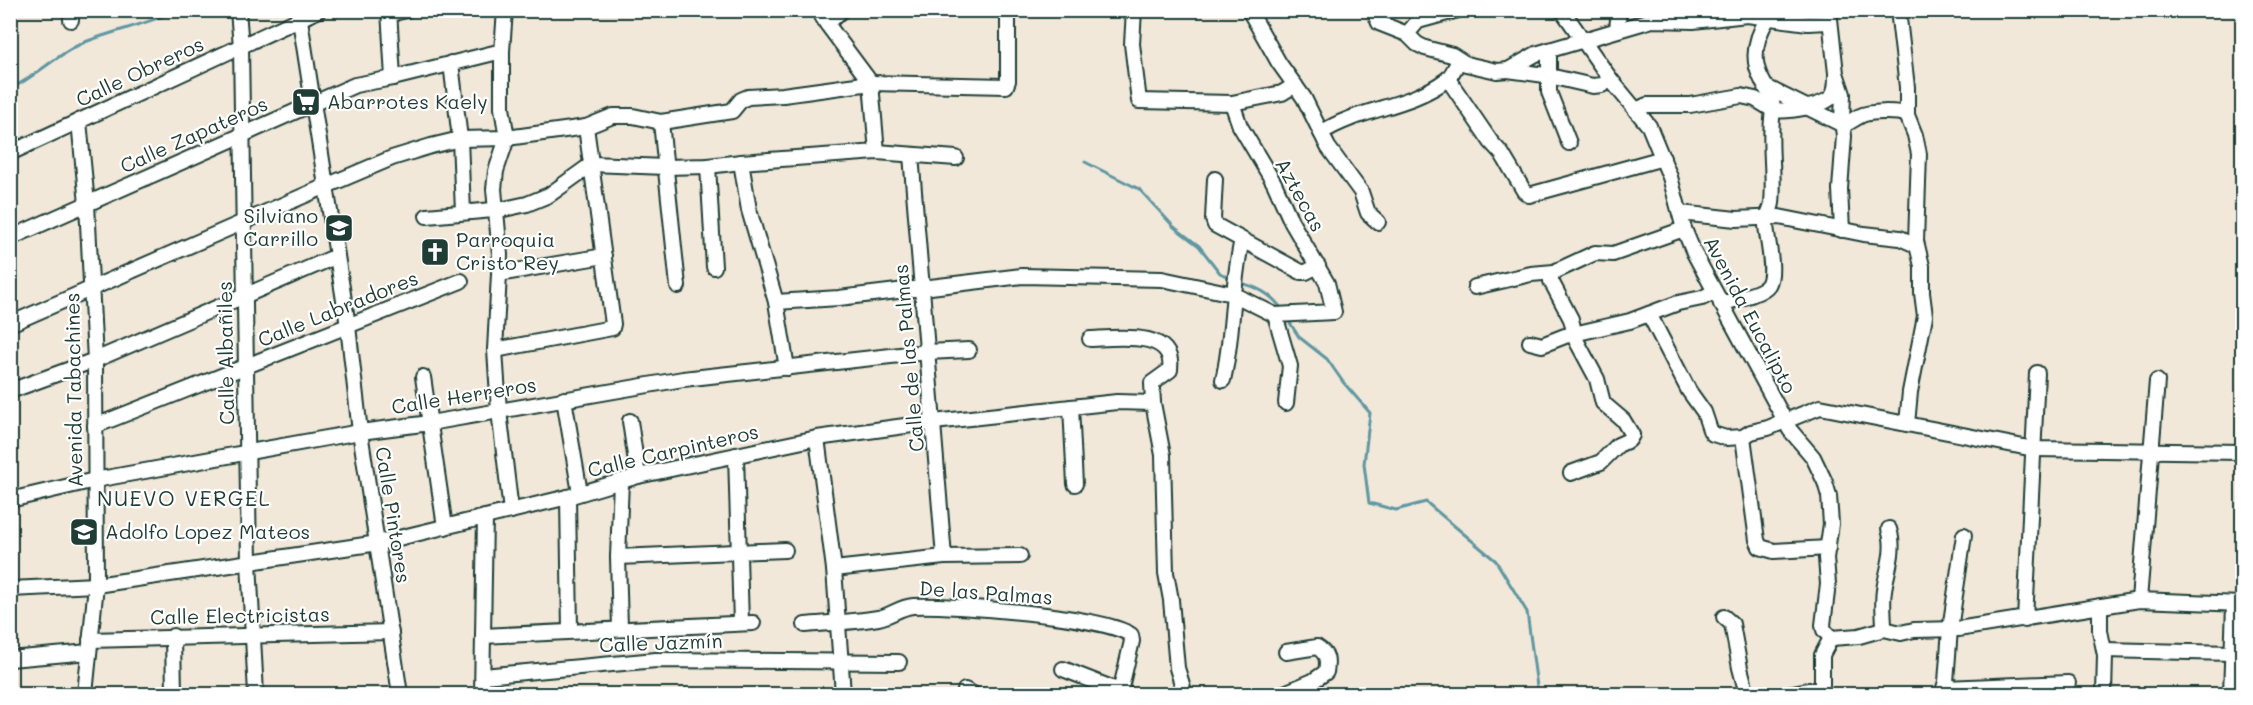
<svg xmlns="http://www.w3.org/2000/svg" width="2253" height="705" viewBox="0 0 2253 705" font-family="Mali,sans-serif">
<rect width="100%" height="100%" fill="#f1e8da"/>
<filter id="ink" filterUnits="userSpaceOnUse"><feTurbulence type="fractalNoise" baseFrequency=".0167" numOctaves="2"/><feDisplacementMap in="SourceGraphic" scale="12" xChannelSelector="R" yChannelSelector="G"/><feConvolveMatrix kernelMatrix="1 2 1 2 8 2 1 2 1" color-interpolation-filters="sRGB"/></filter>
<g filter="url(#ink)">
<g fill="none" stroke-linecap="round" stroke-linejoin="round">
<!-- stream -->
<g stroke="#5f97a1" stroke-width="3">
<path d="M10,89C37,76 58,53 85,42C116,30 148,24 178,10"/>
<polyline points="1085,162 1139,189 1174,227 1199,246 1220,273 1232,279"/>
<path d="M1240,283C1258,287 1273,295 1283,311"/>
<polyline points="1288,320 1299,337 1327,359 1343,382 1370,413 1364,464 1369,503 1396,510 1426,502 1496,561 1527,612 1538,694"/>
</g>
<!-- minor casing -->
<g stroke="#1f3d34" stroke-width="18">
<g id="minor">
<polyline points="71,10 71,20"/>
<polyline points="238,10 241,47 249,562 256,694"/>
<polyline points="389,10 393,78"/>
<polyline points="505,10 502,51 502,108 507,138 496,171 494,189 500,255 495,350 499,411 511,511"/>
<polyline points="818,10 827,24"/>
<polyline points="842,10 827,24 871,83"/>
<polyline points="1134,10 1132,44 1139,101 1232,103 1282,93 1295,85"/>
<polyline points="1249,10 1279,63 1304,98 1328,147 1361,192 1368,213 1378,222"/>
<polyline points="1374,10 1379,23 1407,34 1417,44 1425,48 1452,55 1466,64 1497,71 1508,70 1536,54 1652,20 1693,21 1747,15 1808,23 1828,22"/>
<polyline points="1562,10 1611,80 1649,126 1670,177 1684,229 1694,253 1790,430 1813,457 1825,482 1829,496 1831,524 1826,558 1828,584 1823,625 1824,630 1831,638"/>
<polyline points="1829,10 1836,73 1843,94 1842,120 1844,136 1840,189 1842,230"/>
<polyline points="1898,10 1907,87 1907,115 1915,135 1919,154 1916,241 1922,266 1922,293 1925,316 1910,392 1907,424"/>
<polyline points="389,14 407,10"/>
<path d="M1768,18C1756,37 1750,58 1762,80C1767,91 1773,97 1773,110C1787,112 1825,107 1833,95C1836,89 1836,82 1836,75"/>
<polyline points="300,20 348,326 360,432 400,694"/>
<polyline points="1617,29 1619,10"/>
<polyline points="1407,34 1418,21 1458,10"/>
<polyline points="1549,50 1549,92 1569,143"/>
<polyline points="451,63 460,139 463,212"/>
<polyline points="1508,70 1545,75 1593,86 1602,85 1611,80"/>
<polyline points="1448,79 1491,142 1502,154 1524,191 1529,195 1663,158"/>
<polyline points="871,83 877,152"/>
<polyline points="1766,87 1843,125"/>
<path d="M1636,110L1647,105H1690L1741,96L1755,99L1773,110C1768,141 1775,172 1772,203C1771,211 1765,217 1766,225C1767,240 1776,272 1768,285C1762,294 1732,300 1721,304"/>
<polyline points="79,121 87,204 95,360 96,585 85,694"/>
<polyline points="661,122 678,286"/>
<path d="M1843,125C1850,123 1853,119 1860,116C1869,111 1898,111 1907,115"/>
<path d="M1321,133C1359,108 1409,108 1446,80C1452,76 1456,66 1459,60"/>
<polyline points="10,153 319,10"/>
<polyline points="911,155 944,557"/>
<polyline points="741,162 749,210 776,302 787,368"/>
<polyline points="708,166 714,267"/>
<polyline points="1215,179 1213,219 1215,225 1301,272 1306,272 1318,266"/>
<polyline points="1680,213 1736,219 1779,217 1864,234 1900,238 1916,245"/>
<polyline points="427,216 504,209 527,204 549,195 592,164 665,167 708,166 741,162 877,152 956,158"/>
<polyline points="10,238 355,85 393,78 502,51"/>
<polyline points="1551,273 1551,281 1571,319 1576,340 1597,379 1603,403 1623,420 1632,435 1629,440 1618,445 1601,462 1571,473"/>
<polyline points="499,274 604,256"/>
<polyline points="1475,287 1531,274 1554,272 1595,253 1613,254 1684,229"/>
<polyline points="776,302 839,298 1022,276 1162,279 1233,294 1275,315 1334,312 1327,283 1292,223 1274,183 1240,126 1232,103"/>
<polyline points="1649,314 1689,391 1704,412 1710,430 1713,434 1726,438 1743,437 1751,432 1768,428 1820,407 2034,449 2242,452"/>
<polyline points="1275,315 1290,366 1286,403"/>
<polyline points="10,324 326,186 392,158 431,146 460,139 507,138 586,127 613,116 633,116 661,122 732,111 741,100 748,97 783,95 871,83 1006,86 1008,81 1008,10"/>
<path d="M1090,339C1115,338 1176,329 1170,370L1152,383L1153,403"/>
<polyline points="1530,342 1542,345 1565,336 1630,321 1678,303 1702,298 1714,292"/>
<polyline points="495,350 612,328 613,324 586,127"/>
<polyline points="423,377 445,527"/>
<path d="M1223,380C1234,334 1231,286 1242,240"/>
<polyline points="10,391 95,360 337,256"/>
<polyline points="564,399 580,493"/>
<polyline points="1071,407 1075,484"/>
<polyline points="630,421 638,476"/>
<polyline points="95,426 461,281"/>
<polyline points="1743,437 1757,540 1760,547 1774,551 1828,548"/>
<polyline points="817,438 834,569 843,694"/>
<polyline points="736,455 741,623"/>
<polyline points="568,497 570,631"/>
<polyline points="10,500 95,480 360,432 430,423 683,379 927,352 969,350"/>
<polyline points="618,557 785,550"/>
<polyline points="834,569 944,557 1020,556"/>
<polyline points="10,589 96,585 378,543 568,497 638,476 817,438 934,422 1117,402 1153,403 1163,455 1166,573 1171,600 1177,668 1185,694"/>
<polyline points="2139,600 2157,381"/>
<polyline points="2100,606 2100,631 2105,655 2104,694"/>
<polyline points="1724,617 1732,624 1740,668 1747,694"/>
<polyline points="2025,620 2037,373"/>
<path d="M805,625C829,623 854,622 878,618C890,616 900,607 913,606C950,604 1105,616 1131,635L1132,641L1120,692"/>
<polyline points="620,628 618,557 621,481"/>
<path d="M1884,629C1884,616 1882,603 1884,590C1887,569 1896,551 1889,529"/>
<polyline points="173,636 174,694"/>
<polyline points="483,636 753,623"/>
<polyline points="1831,638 1859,636 1884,629 1901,633 1914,630 1958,629 2139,600 2242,604"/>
<polyline points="90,640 391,632"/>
<polyline points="2104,650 2232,653"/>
<polyline points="10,659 89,652"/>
<polyline points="1063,669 1127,694"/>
<polyline points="483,676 656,660 899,662"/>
<polyline points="1945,688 2068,683"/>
<polyline points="965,690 973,694"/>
<polyline points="482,694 485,517"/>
<path d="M1282,694L1313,681L1326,672C1328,661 1328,654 1317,647L1286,652"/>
<polyline points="1788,694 1808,690 1822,690"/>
<polyline points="1822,694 1822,655 1831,638"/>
<polyline points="1942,694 1946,682 1950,629 1964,535"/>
<polyline points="2231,694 2234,604"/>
</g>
</g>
<!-- minor -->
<use href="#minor" stroke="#fff" stroke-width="14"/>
</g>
</g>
<!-- icons -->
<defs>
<g id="supermarket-square" transform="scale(1.5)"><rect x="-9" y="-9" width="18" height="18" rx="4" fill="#1f3d34" stroke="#fff"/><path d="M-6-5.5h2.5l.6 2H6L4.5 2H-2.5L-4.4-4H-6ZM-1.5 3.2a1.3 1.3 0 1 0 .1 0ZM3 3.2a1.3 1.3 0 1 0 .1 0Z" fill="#fff"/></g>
<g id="school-square" transform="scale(1.5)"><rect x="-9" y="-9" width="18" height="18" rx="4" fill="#1f3d34" stroke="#fff"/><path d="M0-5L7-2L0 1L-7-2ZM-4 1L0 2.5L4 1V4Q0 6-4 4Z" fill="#fff"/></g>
<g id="church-square" transform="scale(1.5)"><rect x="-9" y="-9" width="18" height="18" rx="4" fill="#1f3d34" stroke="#fff"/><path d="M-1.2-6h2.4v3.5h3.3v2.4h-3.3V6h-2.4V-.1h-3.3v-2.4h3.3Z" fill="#fff"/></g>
</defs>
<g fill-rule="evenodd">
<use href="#supermarket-square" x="306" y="102"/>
<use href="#school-square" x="339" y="228"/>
<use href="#church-square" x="435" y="252"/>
<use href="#school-square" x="84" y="532"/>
</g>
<g text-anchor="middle" stroke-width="4.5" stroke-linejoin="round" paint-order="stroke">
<!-- street labels -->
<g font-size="20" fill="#1f3d34" stroke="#fff">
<text transform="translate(140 72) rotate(-25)" y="7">Calle Obreros</text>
<text transform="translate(194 135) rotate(-24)" y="7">Calle Zapateros</text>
<text transform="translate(1300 195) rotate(61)" y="7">Aztecas</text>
<text transform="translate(338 309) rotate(-22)" y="7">Calle Labradores</text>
<text transform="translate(1750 315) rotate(62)" y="7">Avenida Eucalipto</text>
<text transform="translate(226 353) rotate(-91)" y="7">Calle Albañiles</text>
<text transform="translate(909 358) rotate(-95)" y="7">Calle de las Palmas</text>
<text transform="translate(74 390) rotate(-91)" y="7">Avenida Tabachines</text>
<text transform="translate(464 396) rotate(-9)" y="7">Calle Herreros</text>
<text transform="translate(673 451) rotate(-13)" y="7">Calle Carpinteros</text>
<text transform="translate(393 515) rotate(81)" y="7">Calle Pintores</text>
<text transform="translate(986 593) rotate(4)" y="7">De las Palmas</text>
<text transform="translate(240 616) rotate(-1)" y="7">Calle Electricistas</text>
<text transform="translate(661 643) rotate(-2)" y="7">Calle Jazmín</text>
</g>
<!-- poi labels -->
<g font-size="20" fill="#1f3d34" stroke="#fff" text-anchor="start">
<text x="327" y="109">Abarrotes Kaely</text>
<text x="318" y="223" text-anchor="end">Silviano<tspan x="318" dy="23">Carrillo</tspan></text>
<text x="456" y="247">Parroquia<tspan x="456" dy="23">Cristo Rey</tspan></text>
<text x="105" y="539">Adolfo Lopez Mateos</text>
</g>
<!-- neighbourhood labels -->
<g font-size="21" letter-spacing="1.5" fill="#1f3d34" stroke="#fff">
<text x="184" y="506">NUEVO VERGEL</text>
</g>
</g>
<!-- margin -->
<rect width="2253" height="705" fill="none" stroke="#fff" stroke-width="36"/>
<rect x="18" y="18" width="2217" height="669" fill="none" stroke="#1f3d34" stroke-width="2" filter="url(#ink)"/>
</svg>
